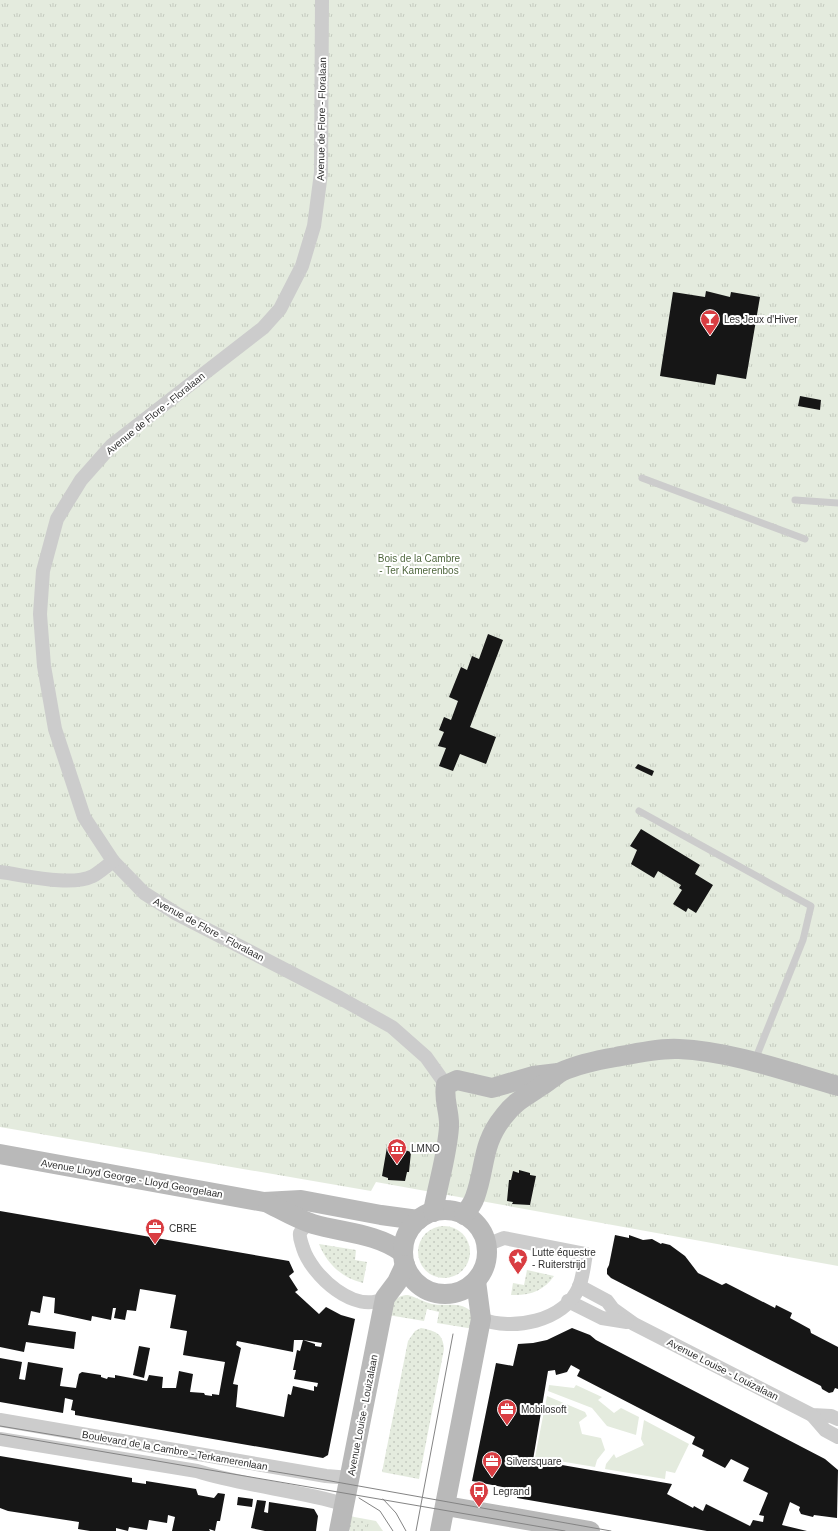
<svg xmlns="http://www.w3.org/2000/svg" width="838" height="1531" viewBox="0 0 838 1531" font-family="Arial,sans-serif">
<defs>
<pattern id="park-tufts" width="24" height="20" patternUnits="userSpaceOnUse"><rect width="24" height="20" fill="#e4ebde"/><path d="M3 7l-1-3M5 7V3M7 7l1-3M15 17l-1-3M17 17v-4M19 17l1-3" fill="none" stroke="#c4cabf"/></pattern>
<pattern id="garden-dots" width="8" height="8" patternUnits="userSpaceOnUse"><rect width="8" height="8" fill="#e4ebde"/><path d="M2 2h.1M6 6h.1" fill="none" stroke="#c4cabf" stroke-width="1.8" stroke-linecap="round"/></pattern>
</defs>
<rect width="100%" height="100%" fill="#fff"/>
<!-- grass -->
<g fill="#e4ebde">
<polygon points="549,1385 574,1388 576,1385 602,1397 598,1400 614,1413 621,1408 639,1417 636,1435 607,1426 592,1408 548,1391"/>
<polygon points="547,1396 585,1412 587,1416 579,1422 582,1434 601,1438 605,1450 597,1460 595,1467 535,1457"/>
<polygon points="644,1420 689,1444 675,1473 666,1471 665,1479 605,1469 606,1464 614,1454 616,1458 644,1445 641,1439"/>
</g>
<!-- park -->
<g fill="url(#park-tufts)">
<polygon points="0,0 838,0 838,1266 376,1182 371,1191 0,1127"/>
<polygon points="349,1516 376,1521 383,1531 350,1531 347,1525"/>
</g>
<!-- garden -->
<g fill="url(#garden-dots)">
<circle cx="444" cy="1252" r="26"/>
<path d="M319,1244L356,1250L355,1260L367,1262L363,1283C342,1278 327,1264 319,1244Z"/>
<path d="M527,1270L554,1276C544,1291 529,1296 511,1295L513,1283L524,1285Z"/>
<path d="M408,1295C416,1297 423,1302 432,1304C447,1307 463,1300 473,1314L474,1329L437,1323L439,1312L427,1309L424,1321L388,1315C392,1304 395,1295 408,1295Z"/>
<path d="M421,1328C435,1331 443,1333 444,1349L419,1479L382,1472L408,1341L415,1331Z"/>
<polygon points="349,1518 366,1522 366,1531 352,1531 348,1525"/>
</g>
<!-- building -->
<g fill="#161616" fill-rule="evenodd">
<polygon points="706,291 730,297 731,292 760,297 746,379 717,374 715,385 660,376 673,292 705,297"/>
<polygon points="800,396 821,400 820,410 798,406"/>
<polygon points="488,634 503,640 470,727 496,737 486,764 460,754 453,771 439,766 446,748 438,746 444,732 439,730 444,717 451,720 458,701 449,697 461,667 467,670 472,656 479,659"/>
<polygon points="638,764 654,771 652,776 635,768"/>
<polygon points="641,829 700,865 695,874 713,885 696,913 688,908 686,912 673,904 682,890 679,888 681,885 658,871 654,878 631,864 637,850 630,846"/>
<polygon points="394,1146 405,1148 405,1150 411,1152 409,1172 407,1172 405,1181 388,1180 388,1178 382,1176 387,1147 394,1148"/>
<polygon points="519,1170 530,1173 530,1175 536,1176 530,1205 512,1204 513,1202 507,1201 509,1180 511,1180 513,1171 519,1173"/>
<path d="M0,1211L289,1261L294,1272L289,1276L298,1290L295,1292L319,1314L326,1307L341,1315L355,1319L328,1455L323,1458L75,1415V1411L71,1410L73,1400L65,1398L63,1413L0,1402V1358L22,1362L19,1379L25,1380L28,1362L63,1368L60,1386L76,1388L79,1374L82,1372L101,1375V1377L107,1379L108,1377L115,1378V1375L147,1381L149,1375L163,1377L162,1388H176L179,1371L193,1374L190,1392L204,1393L205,1395L212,1396V1394L219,1395L225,1362L183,1355L187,1331L170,1328L176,1295L140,1289L136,1311L127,1310L125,1320L114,1318L116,1308H113L111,1320L92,1316L91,1321L54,1313L55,1298L43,1296L40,1313L31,1311L28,1325L76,1332L74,1349L26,1342L24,1352L0,1347ZM294,1340H303L300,1351L297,1350L293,1370H296L294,1379L318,1383L317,1387L314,1386V1391L293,1386L291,1395L288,1394L284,1417L236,1407L238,1385L233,1384L241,1348L236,1345L237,1341L293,1352ZM303,1340L322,1343L321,1347L315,1346V1344Z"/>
<polygon points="615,1235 629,1238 629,1235 643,1240 652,1239 661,1244 662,1243 670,1245 685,1256 698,1273 722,1285 726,1283 775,1308 776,1305 792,1313 790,1318 810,1329 811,1333 838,1347 838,1389 835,1388 833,1392 829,1393 822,1389 821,1386 611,1278 607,1274 607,1269 609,1265"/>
<path d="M572,1328L590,1335L596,1340L825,1459L838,1470L837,1518L814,1515L813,1517L801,1514L799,1510L800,1507L790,1502L782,1525L807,1531H707L517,1498L518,1490L472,1481L496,1363L513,1366L518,1344L533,1343L547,1340ZM571,1365L580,1370L577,1376L695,1437L692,1444L704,1450L702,1456L725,1468L731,1459L749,1468L743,1481L768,1493L759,1515L764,1516L763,1522L753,1520L750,1526L706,1504L703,1511L694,1506L693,1508L667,1494L672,1484L533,1460L548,1371L555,1370L556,1375L567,1372Z"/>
<polygon points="139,1346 150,1348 144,1378 133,1375"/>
<polygon points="0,1456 132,1478 132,1482 146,1484 146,1481 190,1488 196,1489 198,1495 214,1498 218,1493 225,1494 220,1521 217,1521 215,1531 209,1529 210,1531 172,1531 175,1517 168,1515 167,1523 149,1520 147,1530 129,1527 128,1531 116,1528 116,1531 90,1531 78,1529 79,1522 8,1511 0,1508"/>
<polygon points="238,1497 253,1499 252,1507 237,1505"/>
<polygon points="257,1500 266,1501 264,1512 268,1513 269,1502 314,1509 318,1516 316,1531 265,1531 251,1528"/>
</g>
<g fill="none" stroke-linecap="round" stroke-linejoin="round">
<!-- lane -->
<g stroke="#ccc" stroke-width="7">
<polyline points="642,478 805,539"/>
<polyline points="795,500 838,503"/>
<polyline points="639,811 811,906 803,940 755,1060"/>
</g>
<!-- street -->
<g stroke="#ccc" stroke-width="14">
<polyline points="322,0 321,173 314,226 302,266 280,309 263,328 112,445 81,480 57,519 43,571 40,614 44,666 55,729 84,817 113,861 144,893 177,914 340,998 392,1027 426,1057 446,1085"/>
<path d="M0,872C25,875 70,887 93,876C100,872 107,866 113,861"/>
<path d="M312,1223C307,1226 302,1228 300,1233C299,1238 302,1244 303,1248C312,1276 355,1315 385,1298"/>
<polyline points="579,1286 607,1301 613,1309 634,1324 812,1415 831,1416 838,1419"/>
<polyline points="568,1301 602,1318 627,1322"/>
<path d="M481,1319C512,1331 564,1322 579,1287C583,1277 584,1264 586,1254L504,1238L486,1245"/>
<polyline points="812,1415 825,1430 838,1437"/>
<polyline points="0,1420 326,1476 350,1478"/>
<path d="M0,1439L197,1471C245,1486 296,1490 344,1504"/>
</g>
<!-- secondary -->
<g stroke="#b9b9b9" stroke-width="20">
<polyline points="0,1154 264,1202 301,1200 381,1215 418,1220"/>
<path d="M268,1203C282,1210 297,1219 313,1224C344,1233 375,1233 402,1252"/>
<circle cx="445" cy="1252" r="42"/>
<path d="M433,1212C438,1183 447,1156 449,1127C450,1112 443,1100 446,1085L457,1080L492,1088L533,1076L558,1073"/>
<path d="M464,1215C468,1210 473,1203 475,1197C486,1167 481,1144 504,1116C516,1100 526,1097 541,1086C548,1082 554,1076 561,1072C578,1064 598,1060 616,1057C636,1053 659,1048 679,1049C730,1051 789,1072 838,1086"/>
<polyline points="446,1506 590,1531"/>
<polyline points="339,1531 385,1298 397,1282 405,1265"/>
<polyline points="440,1531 481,1319 476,1281"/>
</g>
<!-- tram -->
<g stroke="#848484" stroke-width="1">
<polyline points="0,1426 325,1480 611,1531"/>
<polyline points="0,1434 565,1531"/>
<polyline points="359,1498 380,1511 393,1531"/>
<polyline points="383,1499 396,1513 406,1531"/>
<polyline points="416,1531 453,1334"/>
</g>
</g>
<!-- icons -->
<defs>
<g id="bar-pin" transform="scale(1)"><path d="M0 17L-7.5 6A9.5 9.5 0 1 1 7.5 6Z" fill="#d93d42" stroke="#fff"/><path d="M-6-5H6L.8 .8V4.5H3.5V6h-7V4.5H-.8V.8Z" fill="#fff"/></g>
<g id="museum-pin" transform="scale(1)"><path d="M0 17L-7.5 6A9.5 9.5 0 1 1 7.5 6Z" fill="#d93d42" stroke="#fff"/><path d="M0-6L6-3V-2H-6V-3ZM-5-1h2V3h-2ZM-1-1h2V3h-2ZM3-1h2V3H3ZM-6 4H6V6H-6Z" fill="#fff"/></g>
<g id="office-pin" transform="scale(1)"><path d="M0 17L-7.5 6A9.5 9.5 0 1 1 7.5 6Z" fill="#d93d42" stroke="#fff"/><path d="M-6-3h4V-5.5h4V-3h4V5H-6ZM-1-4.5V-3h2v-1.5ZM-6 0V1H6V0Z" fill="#fff"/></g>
<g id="sight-pin" transform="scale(1)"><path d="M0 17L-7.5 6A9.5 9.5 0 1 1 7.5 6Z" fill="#d93d42" stroke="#fff"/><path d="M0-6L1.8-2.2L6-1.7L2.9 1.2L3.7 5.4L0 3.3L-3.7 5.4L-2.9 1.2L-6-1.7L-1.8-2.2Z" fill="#fff"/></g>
<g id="bus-pin" transform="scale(1)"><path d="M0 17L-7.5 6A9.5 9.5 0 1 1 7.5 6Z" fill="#d93d42" stroke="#fff"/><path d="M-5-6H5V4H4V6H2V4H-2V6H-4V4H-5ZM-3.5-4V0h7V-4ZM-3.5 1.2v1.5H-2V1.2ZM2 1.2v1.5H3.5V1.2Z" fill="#fff"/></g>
</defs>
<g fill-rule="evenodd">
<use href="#bar-pin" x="710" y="319"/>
<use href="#museum-pin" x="397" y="1148"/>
<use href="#office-pin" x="155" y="1228"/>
<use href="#sight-pin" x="518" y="1258"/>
<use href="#office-pin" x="507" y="1409"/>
<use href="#office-pin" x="492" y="1461"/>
<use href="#bus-pin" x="479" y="1491"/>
</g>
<g text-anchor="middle" stroke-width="4" stroke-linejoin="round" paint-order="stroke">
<!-- street labels -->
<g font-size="10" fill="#2f2f2f" stroke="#fff">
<text transform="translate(321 119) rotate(-89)" y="4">Avenue de Flore - Floralaan</text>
<text transform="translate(155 413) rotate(-39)" y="4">Avenue de Flore - Floralaan</text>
<text transform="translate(209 929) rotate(28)" y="4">Avenue de Flore - Floralaan</text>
<text transform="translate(132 1178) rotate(10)" y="4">Avenue Lloyd George - Lloyd Georgelaan</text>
<text transform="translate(723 1369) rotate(27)" y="4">Avenue Louise - Louizalaan</text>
<text transform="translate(362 1415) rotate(-79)" y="4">Avenue Louise - Louizalaan</text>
<text transform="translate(175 1450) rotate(10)" y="4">Boulevard de la Cambre - Terkamerenlaan</text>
</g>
<!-- poi labels -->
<g font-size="10" fill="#2f2f2f" stroke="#fff" text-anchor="start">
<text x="724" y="323">Les Jeux d'Hiver</text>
<text x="411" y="1152">LMNO</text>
<text x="169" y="1232">CBRE</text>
<text x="532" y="1256">Lutte équestre<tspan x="532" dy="12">- Ruiterstrijd</tspan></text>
<text x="521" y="1413">Mobilosoft</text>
<text x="506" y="1465">Silversquare</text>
<text x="493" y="1495">Legrand</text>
</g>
<!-- park labels -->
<g font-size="10" fill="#50683f" stroke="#fff">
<text x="419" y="562">Bois de la Cambre<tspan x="419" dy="12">- Ter Kamerenbos</tspan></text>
</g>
</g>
</svg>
